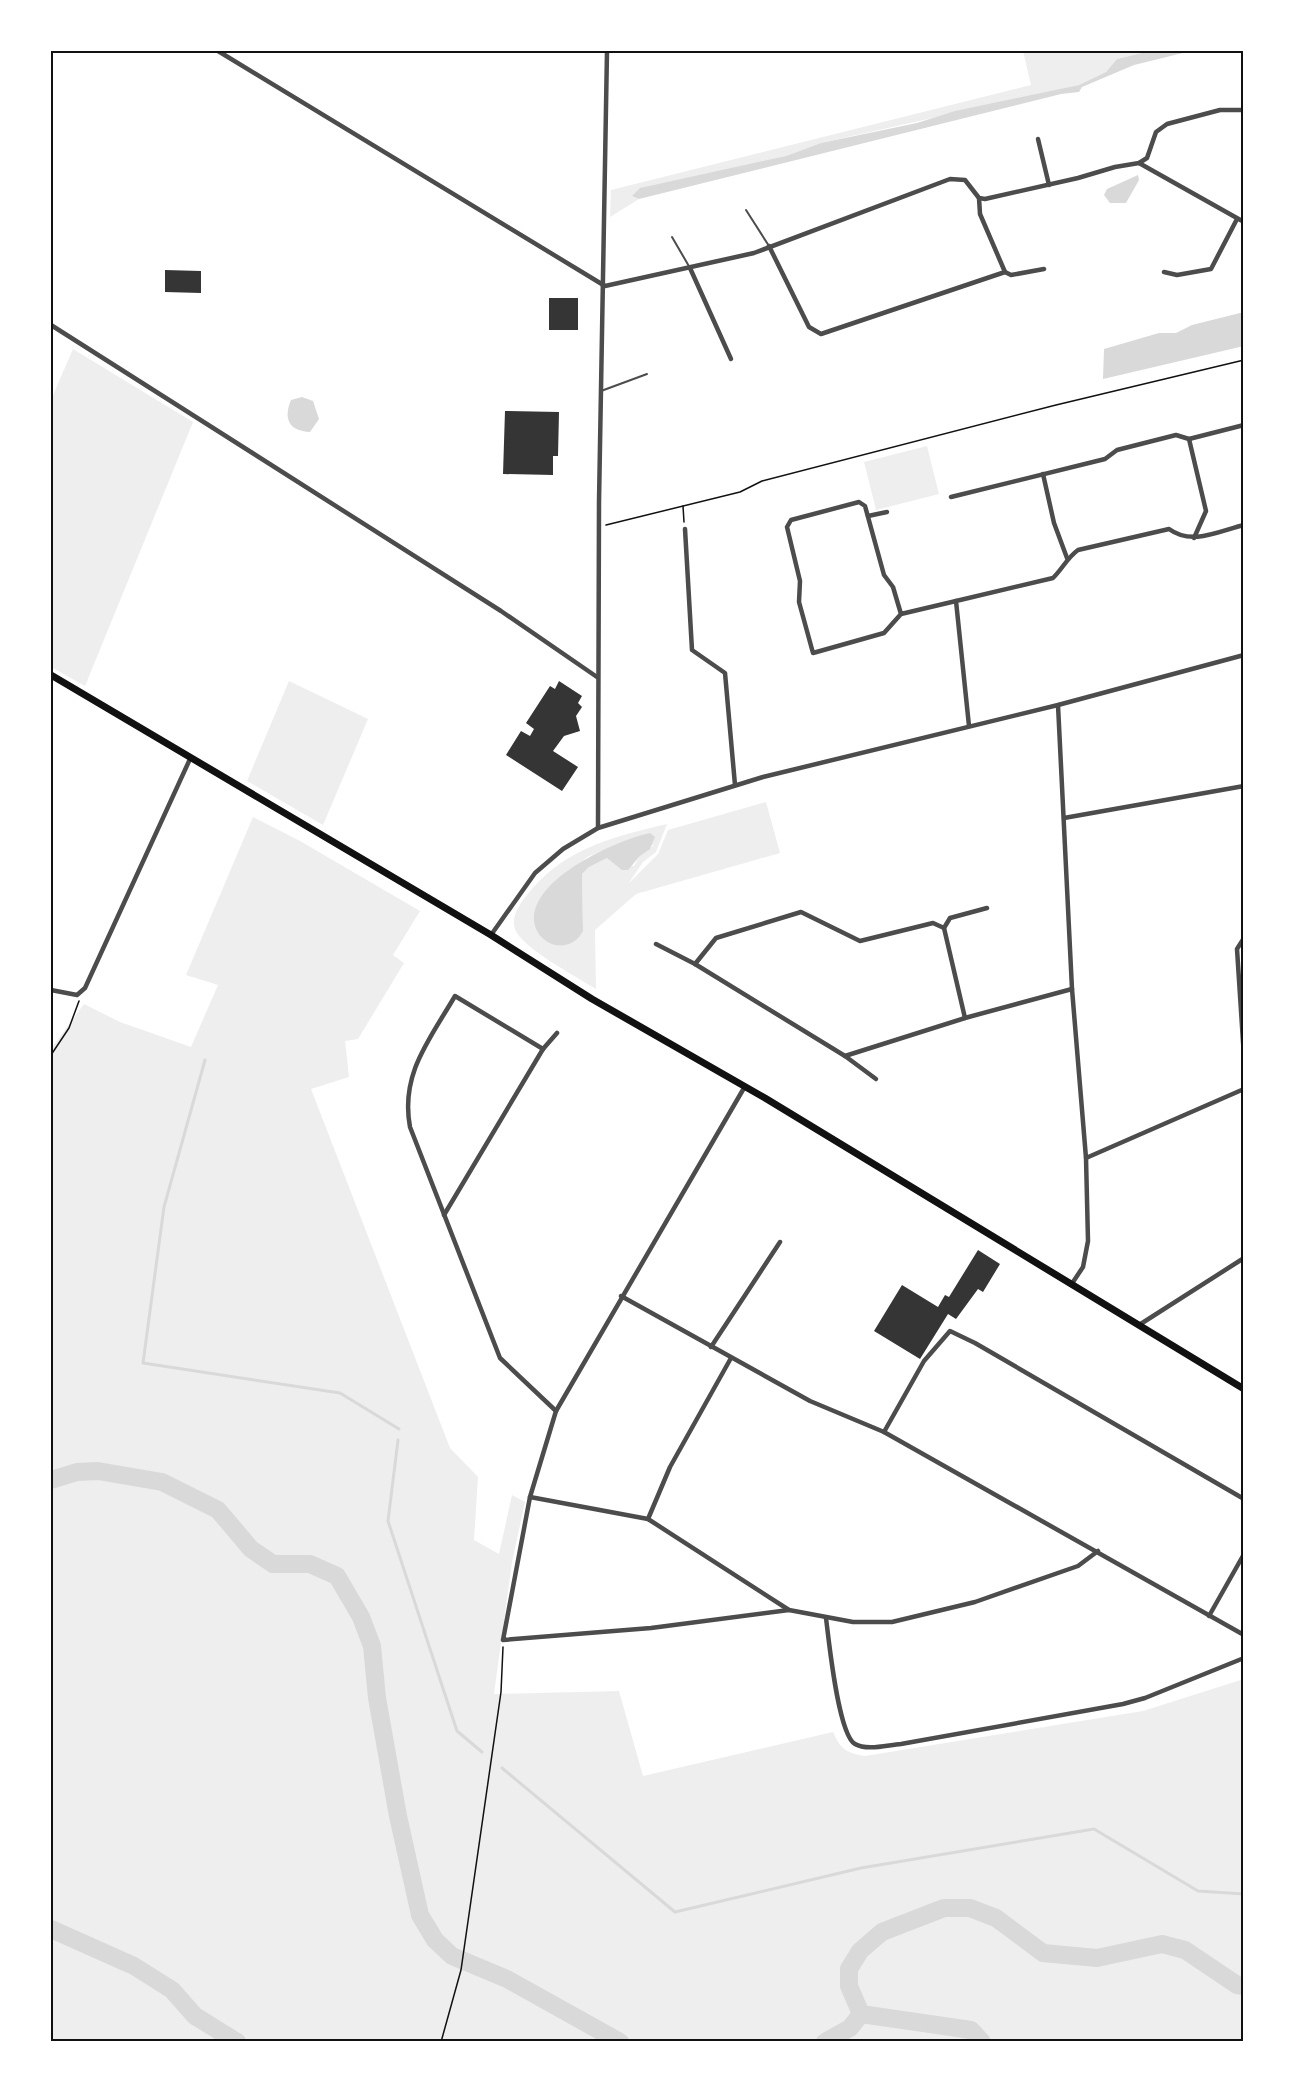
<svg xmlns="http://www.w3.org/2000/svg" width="1295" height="2093" viewBox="0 0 1295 2093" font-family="Manrope,sans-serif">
<rect width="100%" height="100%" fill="#fff"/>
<!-- green -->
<g fill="#eee" fill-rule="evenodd">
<polygon points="1023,51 1150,51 1117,59 1106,72 1079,85 821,143 786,156 632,196 639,199 610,217 611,190 1031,85"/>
<polygon points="73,349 193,422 85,686 51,667 51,400"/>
<polygon points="927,446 939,494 876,510 864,462"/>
<polygon points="289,681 368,719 323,825 247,781"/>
<path d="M766,802L780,853L636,894L595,930L596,989C577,977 528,951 517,933C510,922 516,910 523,900C561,849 609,838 667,824L656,852L643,862L628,884L658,854L668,830ZM654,845L640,856L634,866L618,867L613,860L607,858L589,867L582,874L583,931L540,901L587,857L601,851Z"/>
<path d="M253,817L300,841L420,911L393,955L404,963L358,1039L345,1041L349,1077L311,1089L450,1448L478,1477L474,1540L499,1554L512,1495L525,1502L512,1562L494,1694L619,1691L643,1776L833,1732C841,1750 847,1753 865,1756L1143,1711L1244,1679V2042H51V1049L84,1004L120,1022L191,1047L218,985L186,975Z"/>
</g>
<!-- water -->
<g fill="#d9d9d9">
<polygon points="1150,51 1191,51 1134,65 1082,87 1079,92 1061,94 639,199 632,196 640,188 786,156 821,143 917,123 955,111 1079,85 1106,72 1117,59"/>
<polygon points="1138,175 1139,180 1126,203 1110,203 1104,195 1107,189"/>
<polygon points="1244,312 1244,346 1103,379 1104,349 1159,333 1176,333 1192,325"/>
<path d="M302,397L313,401L319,419L310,432C289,431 283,419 291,400Z"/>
<path d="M650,833L655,837L650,849L640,856L628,870H622L607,858L589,867L582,874L583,931C570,956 536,946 534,920C532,878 617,840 650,833Z"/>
</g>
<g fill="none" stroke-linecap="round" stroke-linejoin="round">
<!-- stream -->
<g stroke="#d9d9d9" stroke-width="3">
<polyline points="205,1060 164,1207 143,1363 340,1393 399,1429"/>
<polyline points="398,1440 388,1521 457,1731 482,1752"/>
<polyline points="502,1768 675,1912 861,1868 1094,1829 1198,1891 1244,1894"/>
</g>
<!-- river -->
<g stroke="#d9d9d9" stroke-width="18">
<polyline points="51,1480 77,1472 98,1471 162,1482 218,1510 251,1549 273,1564 310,1564 337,1576 361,1617 372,1646 377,1698 398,1816 420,1915 435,1940 452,1956 507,1979 620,2042"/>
<polyline points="51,1929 134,1966 172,1990 195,2016 237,2042"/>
<polyline points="861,2014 971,2030 982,2042"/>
<polyline points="825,2042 850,2028 861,2014 849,1986 849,1969 860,1951 882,1932 944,1908 970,1908 996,1918 1043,1953 1097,1958 1162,1944 1185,1950 1237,1985 1244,1986"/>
</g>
</g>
<!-- building -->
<g fill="#353535">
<polygon points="165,270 201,271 201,293 165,292"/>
<rect x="549" y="298" width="29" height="32"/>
<polygon points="505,411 559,412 558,456 553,456 553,475 503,474"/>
<polygon points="559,681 582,696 578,703 582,707 576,716 580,731 564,736 553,751 578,767 562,791 506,755 521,731 530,736 534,729 526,723 550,686 555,689"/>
<polygon points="978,1250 1000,1264 983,1292 978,1289 956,1319 948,1314 920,1359 874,1331 902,1285 938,1307 945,1295 949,1297"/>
</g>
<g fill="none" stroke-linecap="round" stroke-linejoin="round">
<!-- path -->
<g stroke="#111" stroke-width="1.5">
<polyline points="683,506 684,522"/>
<polyline points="606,525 740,492 762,481 1056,405 1244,360"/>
<polyline points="51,1055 69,1028 79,1001"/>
<polyline points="441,2042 461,1970 501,1692 503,1647"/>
</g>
<!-- service -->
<g stroke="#4c4c4c" stroke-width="2">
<polyline points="746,210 769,246"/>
<polyline points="672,237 690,268"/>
<polyline points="601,391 647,374"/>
</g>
<!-- minor -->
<g stroke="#4c4c4c" stroke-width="4.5">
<polyline points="218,51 605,286 754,253 950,179 965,180 979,198 985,199 1078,178 1115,167 1139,163 1147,158 1156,132 1167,124 1220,110 1244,110"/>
<polyline points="1038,139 1049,185"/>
<polyline points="1139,163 1244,222"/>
<polyline points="769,246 809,327 821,334 1005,272 980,214 979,198"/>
<polyline points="690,268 731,359"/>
<polyline points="1005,272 1011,275 1044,269"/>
<polyline points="1164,272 1177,275 1211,269 1237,219"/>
<polyline points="51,325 501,611 597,677"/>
<polyline points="1189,439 1206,511 1194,538"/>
<polyline points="1043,474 1054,523 1067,558"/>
<polyline points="951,497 1105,459 1117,450 1176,435 1189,439 1244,425"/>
<polyline points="868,516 887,512"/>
<polyline points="685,529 692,650 725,673 735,785"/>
<polyline points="901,614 884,633 813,653 799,602 800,581 787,527 791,520 859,502 865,506 884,575 893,587 901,614 956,601"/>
<polyline points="1058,705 1072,989 1086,1158 1088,1241 1083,1267 1071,1285"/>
<path d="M969,726L956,601L1053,578C1063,568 1067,558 1078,550L1169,529C1192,546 1219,531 1244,525"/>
<polyline points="1064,818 1244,786"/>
<polyline points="598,828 599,502 607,51"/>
<polyline points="944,928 965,1018"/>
<polyline points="491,935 535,873 563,849 598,828 763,777 1058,705 1244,655"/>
<polyline points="1244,938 1237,949 1244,1057"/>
<polyline points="656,944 695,964 845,1056 965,1018 1072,989"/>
<polyline points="695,964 716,938 801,912 860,941 933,923 944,928 950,918 987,908"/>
<polyline points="51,990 77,995 85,988 190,759"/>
<path d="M543,1049L455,996C430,1039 400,1074 410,1127L500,1358L556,1411"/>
<polyline points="845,1056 876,1079"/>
<polyline points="744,1088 556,1411 530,1497 503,1640 651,1628 789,1610"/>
<polyline points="1086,1158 1244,1089"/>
<polyline points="444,1215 543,1049 557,1033"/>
<polyline points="621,1296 810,1401 884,1432 1244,1635"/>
<polyline points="1139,1325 1244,1258"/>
<polyline points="711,1347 780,1242"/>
<polyline points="884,1432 924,1361 950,1331 975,1343 1244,1499"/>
<polyline points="530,1497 648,1519 789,1610 853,1622 892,1622 975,1602 1078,1566 1098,1551"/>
<polyline points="648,1519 670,1467 731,1358"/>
<polyline points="1209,1616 1244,1554"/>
<path d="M826,1618C829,1641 838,1734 855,1744C867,1751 887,1745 901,1744L1123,1704L1145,1698L1244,1658"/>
</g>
<!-- primary -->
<polyline stroke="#111" stroke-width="7" points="51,675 491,935 592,999 765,1098 1244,1389"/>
</g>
<!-- border -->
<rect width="1295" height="2093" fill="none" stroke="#ffffff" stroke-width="105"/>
<rect x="52" y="52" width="1190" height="1988" fill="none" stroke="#111" stroke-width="2"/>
</svg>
